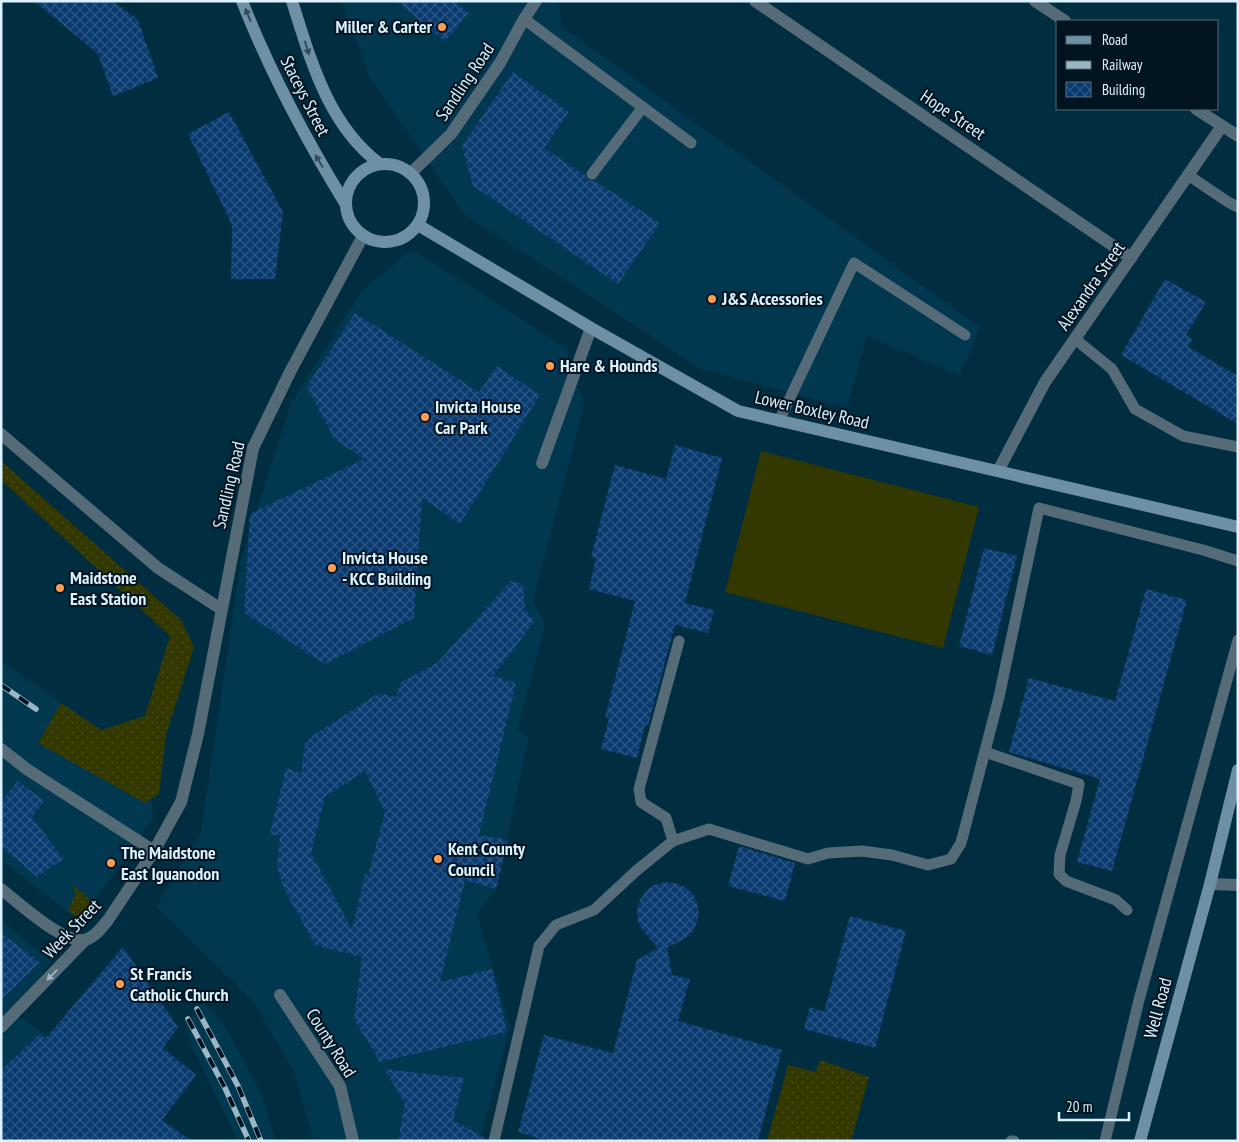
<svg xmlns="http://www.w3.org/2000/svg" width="1239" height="1142" viewBox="0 0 1239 1142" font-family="'PT Sans Narrow',sans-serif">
<defs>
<pattern id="grass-dots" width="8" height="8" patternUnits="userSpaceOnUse" patternTransform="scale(1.25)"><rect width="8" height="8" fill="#333800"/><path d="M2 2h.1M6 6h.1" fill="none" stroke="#464c1a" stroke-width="1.8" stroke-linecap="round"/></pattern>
<pattern id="building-cross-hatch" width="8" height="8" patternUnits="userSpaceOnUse" patternTransform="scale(1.25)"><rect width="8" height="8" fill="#093a70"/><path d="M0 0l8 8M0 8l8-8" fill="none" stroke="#2c5785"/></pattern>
</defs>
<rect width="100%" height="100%" fill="#012d41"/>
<!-- built -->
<g fill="#01374f">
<polygon points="342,1 559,1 561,26 980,327 960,376 867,336 847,408 701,369 464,214 369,76"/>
<polygon points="412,249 566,348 584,405 533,601 545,624 517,731 529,737 496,889 477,913 510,1026 480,1141 314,1141 294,1072 253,1001 156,907 201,833 241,559 291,403 361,292"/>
<polygon points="1,661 101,730 145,716 153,818 80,921 1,860"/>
<polygon points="1,920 50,961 15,1014 123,1085 1,1141"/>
<polygon points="203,1001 224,1024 262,1096 276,1141 236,1141 235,1134 192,1047 186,1026"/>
</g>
<!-- grass -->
<g fill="url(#grass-dots)">
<polygon points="1,461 181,620 194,647 166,735 159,794 145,803 38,743 61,703 101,730 145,716 170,636 1,480"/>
<polygon points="74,885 94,904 80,921 68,909 75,896"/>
<polygon points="820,1060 869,1077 851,1141 767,1141 788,1065 816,1072"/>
</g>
<!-- pitch -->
<polygon fill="#333800" points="761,451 979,507 943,648 725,592"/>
<!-- building -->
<g fill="url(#building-cross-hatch)" fill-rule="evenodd">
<polygon points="34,1 113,1 138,20 158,78 113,96 98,54"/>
<polygon points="396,1 454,1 469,13 445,42"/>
<polygon points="513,72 569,112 544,148 585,175 588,180 595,181 660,223 618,284 473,186 462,146"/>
<polygon points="229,112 283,212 275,279 231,279 232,225 188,134"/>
<polygon points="1165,279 1206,302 1186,335 1192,339 1188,347 1238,376 1238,424 1121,355"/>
<polygon points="355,313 479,392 497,366 540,395 460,524 422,498 414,618 325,664 244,613 250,514 364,459 334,439 307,386"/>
<polygon points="675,445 722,458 685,603 714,610 708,633 675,625 648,725 645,725 637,758 601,749 609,718 605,717 635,601 589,589 596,558 591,557 615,465 666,479"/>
<polygon points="984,548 1017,556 992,655 959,646"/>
<path d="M511,581L523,584L525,609L534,622L493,676L516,683L479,835L508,840L496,889L465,880L440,982L492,969L507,1032L380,1062L354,1019L362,957L315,945L284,889L277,866L280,836L270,834L286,768L301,773L305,744L314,735L379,693L396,697L401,682L437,663ZM365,771L385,812L368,876L365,874L352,930L311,853L325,797Z"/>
<polygon points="1146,589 1187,600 1112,871 1077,862 1100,779 1009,752 1029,678 1115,701"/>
<polygon points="18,781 44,801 32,817 63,859 37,877 1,846 1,802"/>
<polygon points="739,846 795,863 785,901 728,886"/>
<polygon points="665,882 675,883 685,887 693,894 697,903 699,913 697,922 693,931 686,938 667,948 672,975 690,979 678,1021 782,1050 758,1141 547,1141 518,1132 544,1035 613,1053 637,960 658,948 642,930 638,921 637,910 640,900 646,891 654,885"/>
<polygon points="850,916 906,931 875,1048 804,1029 810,1007 824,1012"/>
<polygon points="1,933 40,962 1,1000"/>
<polygon points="123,947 178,1027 163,1048 196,1075 162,1120 192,1141 1,1141 1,1070 40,1034 45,1039"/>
<polygon points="384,1069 464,1078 453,1120 487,1139 487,1141 398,1141 405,1103"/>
</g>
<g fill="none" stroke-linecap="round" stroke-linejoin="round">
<!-- service -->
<g stroke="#566b78" stroke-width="11">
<polyline points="524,19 691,143"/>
<polyline points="592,174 643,107"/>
<polyline points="1188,175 1228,202 1238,207"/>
<polyline points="1075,339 1112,369 1135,409 1183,436 1238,447"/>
<polyline points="779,421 854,263 965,335"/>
<polyline points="985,752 1079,784 1076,801 1060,855 1059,874 1066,881 1116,900 1127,910"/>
<polyline points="673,841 666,818 641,802 639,789 679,641"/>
<polyline points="494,1141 539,946 556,925 594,910 636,871 673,841 709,829 808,859 828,853 862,851 892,855 928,865 951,859 961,843 999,697 1039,508 1203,550 1238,561"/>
<polyline points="1011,1141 1014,1141"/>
<polyline points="1105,1141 1139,1000 1238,640"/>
</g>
<!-- pedestrian -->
<polyline stroke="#566b78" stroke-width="12" points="1,1027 85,940"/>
<!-- minor -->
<g stroke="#566b78" stroke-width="12">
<polyline points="755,1 1131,258"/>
<polyline points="1035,1 1065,21"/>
<polyline points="1196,109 1238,136"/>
<polyline points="411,173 451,134 500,63 524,19 536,1"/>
<polyline points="1,434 158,568 221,609"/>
<polyline points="542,463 591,328"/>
<polyline points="998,471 1045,382 1222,126"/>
<polyline points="1,749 28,770 154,851"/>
<path d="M1,889C19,903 62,943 84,940C94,939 102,927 108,920L154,851L181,802L198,734L253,448L290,372L363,236"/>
<polyline points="280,995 340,1086 353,1141"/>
</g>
<!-- tertiary -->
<polyline stroke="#566b78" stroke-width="12" points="1210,884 1238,885"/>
<!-- secondary -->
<g stroke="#6e90a5" stroke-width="12">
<path d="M242,1C270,72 305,138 345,203"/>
<path d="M292,1C311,61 328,125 380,164"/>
<circle cx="385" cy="203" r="39"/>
<polyline points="418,225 591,328 738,411 1238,527"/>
<polyline points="1140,1141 1210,884 1238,770"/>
</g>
<!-- rail casing -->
<g stroke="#9ab7c6" stroke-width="5.5">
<g id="rail">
<polyline points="1,685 36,709"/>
<polyline points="197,1009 238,1086 261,1141"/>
<polyline points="188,1019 225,1088 249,1141"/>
</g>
</g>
<!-- rail -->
<use href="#rail" stroke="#01141f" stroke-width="4" stroke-dasharray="11" stroke-linecap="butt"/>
</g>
<!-- one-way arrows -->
<defs><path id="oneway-solid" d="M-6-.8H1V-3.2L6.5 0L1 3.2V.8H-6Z" transform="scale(1.25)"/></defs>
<g fill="#324c5b">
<use href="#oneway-solid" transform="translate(248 15) rotate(-112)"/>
<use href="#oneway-solid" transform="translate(307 48) rotate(72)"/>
<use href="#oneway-solid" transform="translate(319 161) rotate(-121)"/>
</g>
<use fill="#a0b5c2" href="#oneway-solid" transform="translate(52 975) rotate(134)"/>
<!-- markers -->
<g fill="#fd9c55" stroke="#01141f" stroke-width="2">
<circle cx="442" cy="27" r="5"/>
<circle cx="712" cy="299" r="5"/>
<circle cx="550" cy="366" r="5"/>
<circle cx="425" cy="417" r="5"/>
<circle cx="332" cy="568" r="5"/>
<circle cx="60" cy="588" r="5"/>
<circle cx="438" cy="859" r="5"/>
<circle cx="111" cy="863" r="5"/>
<circle cx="120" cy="984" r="5"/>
</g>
<g text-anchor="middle" stroke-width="4" stroke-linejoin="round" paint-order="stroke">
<!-- poi labels -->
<g font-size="18" font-weight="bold" fill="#dcf2ff" stroke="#01141f" text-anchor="start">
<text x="432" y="33" text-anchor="end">Miller &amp; Carter</text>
<text x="722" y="305">J&amp;S Accessories</text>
<text x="560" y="372">Hare &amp; Hounds</text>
<text x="435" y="413">Invicta House<tspan x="435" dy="21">Car Park</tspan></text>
<text x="342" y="564">Invicta House<tspan x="342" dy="21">- KCC Building</tspan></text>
<text x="70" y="584">Maidstone<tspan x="70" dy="21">East Station</tspan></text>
<text x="448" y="855">Kent County<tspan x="448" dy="21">Council</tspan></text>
<text x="121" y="859">The Maidstone<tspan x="121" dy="21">East Iguanodon</tspan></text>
<text x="130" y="980">St Francis<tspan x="130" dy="21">Catholic Church</tspan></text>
</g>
<!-- street labels -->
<g font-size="18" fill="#dcf2ff" stroke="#01141f">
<text transform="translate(465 82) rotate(-56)" y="6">Sandling Road</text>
<text transform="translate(305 96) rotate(63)" y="6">Staceys Street</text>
<text transform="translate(953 115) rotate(34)" y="6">Hope Street</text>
<text transform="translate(1091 286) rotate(-55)" y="6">Alexandra Street</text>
<text transform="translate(812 410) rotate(13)" y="6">Lower Boxley Road</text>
<text transform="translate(229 485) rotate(-77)" y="6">Sandling Road</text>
<text transform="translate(72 929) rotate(-46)" y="6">Week Street</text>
<text transform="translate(1158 1008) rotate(-75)" y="6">Well Road</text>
<text transform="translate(331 1043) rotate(58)" y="6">County Road</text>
</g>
</g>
<!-- border -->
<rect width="1239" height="1142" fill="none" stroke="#dcf2ff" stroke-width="5"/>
<!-- legend -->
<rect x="1056" y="20" width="162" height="90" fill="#01141f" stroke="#596d79"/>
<rect x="1066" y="36" width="25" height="8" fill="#6e90a5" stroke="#596d79"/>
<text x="1102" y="45" font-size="15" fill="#dcf2ff">Road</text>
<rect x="1066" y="61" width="25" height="8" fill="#9ab7c6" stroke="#596d79"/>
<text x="1102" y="70" font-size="15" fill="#dcf2ff">Railway</text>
<rect x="1066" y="82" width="25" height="15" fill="url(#building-cross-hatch)" stroke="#596d79"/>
<text x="1102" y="95" font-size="15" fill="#dcf2ff">Building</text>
<!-- scale -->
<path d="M1059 1112v8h70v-8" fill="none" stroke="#dcf2ff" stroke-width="2.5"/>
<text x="1066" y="1112" font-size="15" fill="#dcf2ff" stroke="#01141f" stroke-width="4" paint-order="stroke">20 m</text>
</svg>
